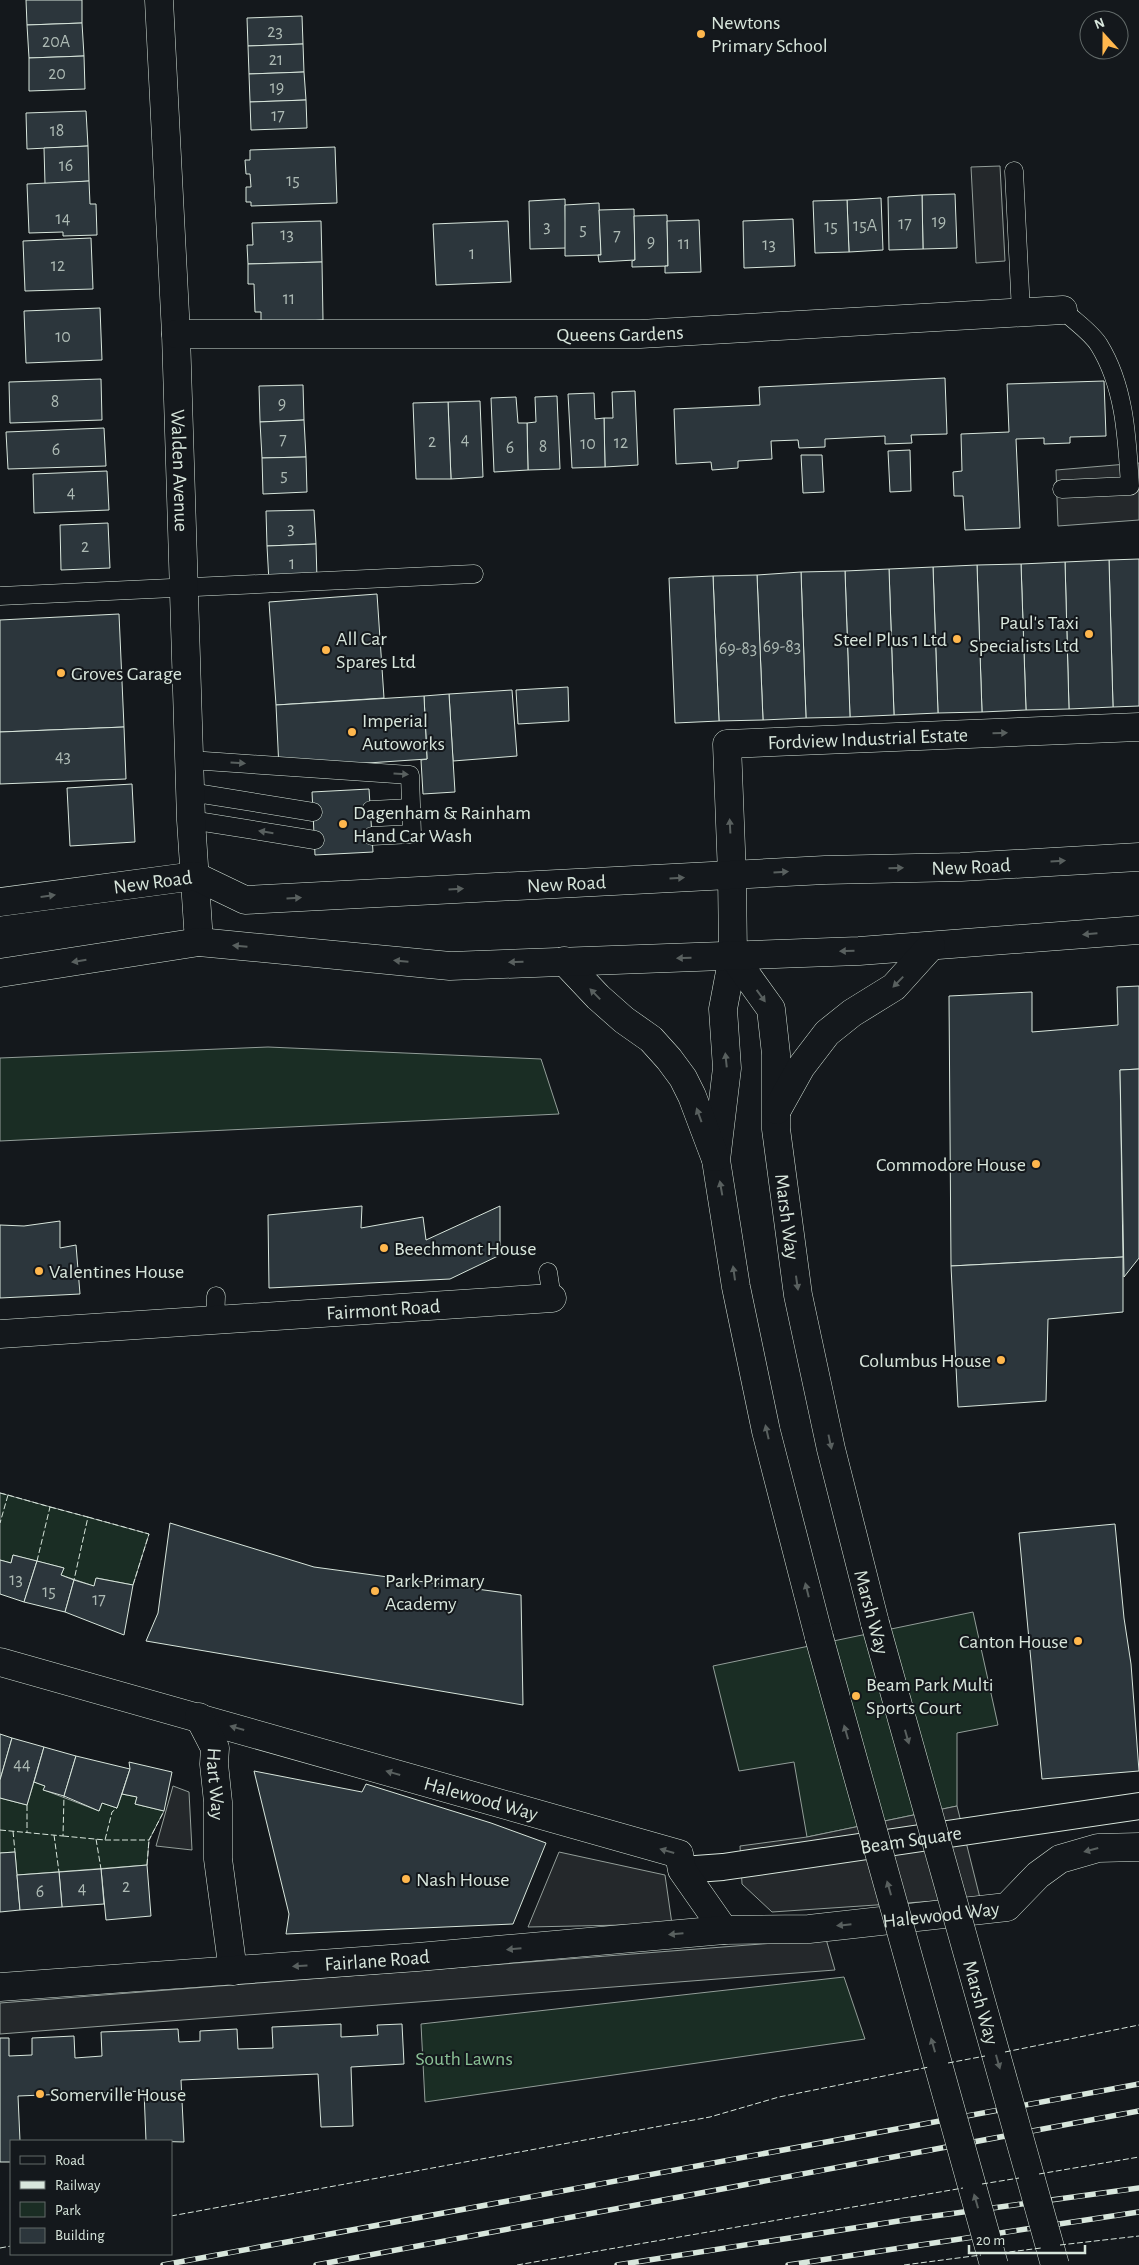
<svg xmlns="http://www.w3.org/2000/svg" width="1139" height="2265" viewBox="0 0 1139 2265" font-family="'Alegreya Sans',sans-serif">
<rect width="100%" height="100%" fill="#14181c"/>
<!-- green -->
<g fill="#1a2d24" stroke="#939e99">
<polygon points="268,1047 541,1059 559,1114 0,1141 0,1058"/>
<polygon points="0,1493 149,1534 133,1585 97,1578 94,1586 61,1575 64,1568 13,1555 11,1563 0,1560"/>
<polygon points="973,1612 998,1725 957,1733 957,1806 807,1837 794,1762 739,1771 713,1666"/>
<polygon points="34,1782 45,1786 44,1790 99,1811 102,1803 117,1808 122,1794 137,1797 135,1804 164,1811 149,1840 147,1865 17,1875 15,1852 0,1853 0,1798 27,1805"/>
<polygon points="844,1977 865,2039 425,2102 421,2024"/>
</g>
<!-- parking -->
<g fill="#24282b" stroke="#939e99">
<polygon points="1000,166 1005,261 976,263 971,167"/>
<polygon points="1139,463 1139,520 1058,526 1056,470"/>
<polygon points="173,1786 189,1792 192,1850 156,1846"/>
<polygon points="957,1806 980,1898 772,1912 742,1884 740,1846 807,1837"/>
<polygon points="559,1852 665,1875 672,1924 528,1927"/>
<polygon points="826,1939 835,1970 0,2034 0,2003"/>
</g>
<!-- building -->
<g fill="#2c363c" stroke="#d8e6dc">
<polygon points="26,0 82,0 82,23 27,25"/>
<polygon points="302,16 303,44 248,46 247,18"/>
<polygon points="82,23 84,56 29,58 27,25"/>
<polygon points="303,44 304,72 249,74 248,46"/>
<polygon points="84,56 85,89 29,91 29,58"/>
<polygon points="304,72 306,100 250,102 249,74"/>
<polygon points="306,100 307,128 251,130 250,102"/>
<polygon points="86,111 88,146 27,149 26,113"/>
<polygon points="88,146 89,181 45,184 44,148"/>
<polygon points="335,147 337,203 251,206 251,202 246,202 246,187 251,187 250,174 246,174 245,160 250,160 250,150"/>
<polygon points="89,181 90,204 96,204 97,235 63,236 63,232 29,233 27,184"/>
<polygon points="955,194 957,248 923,249 922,195"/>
<polygon points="922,195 923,249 889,250 888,197"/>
<polygon points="881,198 883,250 849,252 847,200"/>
<polygon points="565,199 566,248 530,249 529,201"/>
<polygon points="847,200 849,252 815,253 813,201"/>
<polygon points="599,203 601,255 565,256 565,205"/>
<polygon points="634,209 635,260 599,262 598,255 601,255 599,210"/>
<polygon points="667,215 668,266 632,267 632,261 635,260 634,216"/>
<polygon points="793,219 795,266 744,268 743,221"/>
<polygon points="699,220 701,272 665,273 665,266 668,266 667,221"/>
<polygon points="321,221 322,262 248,264 247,245 253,245 252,223"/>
<polygon points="508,221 511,282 436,285 433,224"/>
<polygon points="91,238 93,289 25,291 23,241"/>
<polygon points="322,262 323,320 261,324 261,312 255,312 254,284 248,284 248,264"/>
<polygon points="100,308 102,360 26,363 24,311"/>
<polygon points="945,378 947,434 911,435 912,443 885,444 885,436 825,439 825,447 799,448 798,440 771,441 772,459 738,461 738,468 712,470 711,462 676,464 674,409 760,405 759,387"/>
<polygon points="101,379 102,420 10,423 9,382"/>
<polygon points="1104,381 1106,436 1070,437 1070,443 1044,444 1044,438 1016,439 1020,528 965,530 963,496 954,496 953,472 962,471 961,434 1009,432 1007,384"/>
<polygon points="303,385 304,420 260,422 259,386"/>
<polygon points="635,391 638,465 605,467 604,418 613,418 612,392"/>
<polygon points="594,393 595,419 604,418 605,467 572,468 568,394"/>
<polygon points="557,396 560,469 528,470 527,423 536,422 535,397"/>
<polygon points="516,397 518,423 527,423 528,470 494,472 491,398"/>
<polygon points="480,401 483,477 451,479 448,402"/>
<polygon points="448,402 451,479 416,479 413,403"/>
<polygon points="304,420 306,457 262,458 260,422"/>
<polygon points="104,428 106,466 8,469 6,432"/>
<polygon points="910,450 911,491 890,492 888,451"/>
<polygon points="801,455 822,455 824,492 803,493"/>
<polygon points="306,457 307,492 263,494 262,458"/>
<polygon points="107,471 109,510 34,513 33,474"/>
<polygon points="314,510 316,544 267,546 266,511"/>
<polygon points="108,523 110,568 61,570 60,525"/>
<polygon points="316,544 317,580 269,582 267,546"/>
<polygon points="1139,559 1139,706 1113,707 1109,560"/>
<polygon points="1109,560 1113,707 1069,709 1065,562"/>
<polygon points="1065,562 1069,709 1026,710 1021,564"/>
<polygon points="1021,564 1026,710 982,712 977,565"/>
<polygon points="977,565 982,712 938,713 933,567"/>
<polygon points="933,567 938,713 894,715 889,569"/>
<polygon points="889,569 894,715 850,717 845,571"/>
<polygon points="845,571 850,717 806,718 801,572"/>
<polygon points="801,572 806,718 763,720 757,575"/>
<polygon points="757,575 763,720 719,721 713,576"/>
<polygon points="713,576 719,721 675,723 669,578"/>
<polygon points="377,594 384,698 276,705 269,602"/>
<polygon points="119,614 124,727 0,732 0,620"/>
<polygon points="568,687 569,721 518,724 516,690"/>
<polygon points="512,690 517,756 453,761 449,694"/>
<polygon points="449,694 455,792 423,794 421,760 427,759 424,696"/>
<polygon points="424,696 427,759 279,769 276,705"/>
<polygon points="124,727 126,779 0,784 0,732"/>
<polygon points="132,784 135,842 70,846 67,788"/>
<polygon points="369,789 373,852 315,855 312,792"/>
<polygon points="1139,986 1139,1069 1120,1070 1123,1257 951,1266 949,996 1032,992 1032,1032 1118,1025 1117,987"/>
<polygon points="1139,1069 1139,1258 1124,1277 1120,1070"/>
<polygon points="362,1206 361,1228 423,1217 426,1240 500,1206 500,1255 450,1279 269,1288 268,1215"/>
<polygon points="60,1221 60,1248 76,1245 80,1294 0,1298 0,1225 24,1226"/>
<polygon points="1123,1257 1123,1312 1048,1319 1046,1401 958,1407 951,1266"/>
<polygon points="170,1523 314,1567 521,1595 523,1705 146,1641 158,1613"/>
<polygon points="1115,1524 1124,1618 1131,1664 1139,1771 1042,1779 1019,1533"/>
<polygon points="13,1555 37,1561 24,1602 0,1594 0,1560 11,1563"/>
<polygon points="37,1561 64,1568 61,1575 74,1580 65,1612 24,1602"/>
<polygon points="96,1578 133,1585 124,1635 65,1612 74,1580 94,1586"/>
<polygon points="0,1734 12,1738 0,1780"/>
<polygon points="12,1738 44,1747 27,1805 0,1798 0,1780"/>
<polygon points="44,1747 76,1756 64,1796 43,1790 45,1786 34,1782"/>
<polygon points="76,1756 130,1769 117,1808 102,1803 99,1811 64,1796"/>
<polygon points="129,1762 172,1772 164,1811 135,1804 137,1797 122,1794 130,1769"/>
<polygon points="254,1771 362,1792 366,1784 491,1823 546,1843 513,1924 286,1934 289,1914"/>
<polygon points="15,1852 20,1910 0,1912 0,1853"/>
<polygon points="147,1865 151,1916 106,1920 101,1869"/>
<polygon points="101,1869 104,1904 62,1907 59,1872"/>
<polygon points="59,1872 62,1907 20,1910 17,1875"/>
<polygon points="341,2024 341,2037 378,2035 377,2025 402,2024 404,2064 351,2067 353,2126 321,2127 318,2074 181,2080 184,2142 146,2141 144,2091 18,2096 20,2141 11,2141 11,2162 0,2162 0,2038 9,2038 9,2056 32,2055 32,2038 74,2036 75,2058 102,2056 101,2032 178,2029 179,2042 200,2041 200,2031 237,2029 238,2049 273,2048 272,2027"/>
</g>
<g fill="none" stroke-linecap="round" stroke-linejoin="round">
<!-- service casing -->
<g stroke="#d8e6dc" stroke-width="19">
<g id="service">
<polyline points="1014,171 1021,312"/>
<path d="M1062,489L1130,486C1127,438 1125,387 1099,345C1091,332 1074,321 1063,310"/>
<polyline points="0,596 474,574"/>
<polyline points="190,760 410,775 412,834 372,836"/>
<polyline points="190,792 313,812"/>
<polyline points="371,810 410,808"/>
<polyline points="191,820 315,840"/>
<polyline points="548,1272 552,1298"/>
<polyline points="215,1322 216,1296"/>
</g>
</g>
<!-- pedestrian casing -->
<g stroke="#d8e6dc" stroke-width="28">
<g id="pedestrian">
<path id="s1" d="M682,1870L723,1867L1139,1806"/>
</g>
</g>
<!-- minor casing -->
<g stroke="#d8e6dc" stroke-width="29">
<g id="minor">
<path id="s2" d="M159,0L176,334L191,820L199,942"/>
<path id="s3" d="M176,334H640L1063,310"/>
<path id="s4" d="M732,875L727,744L1139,727"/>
<path id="s5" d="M0,1334L552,1298"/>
<path id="s6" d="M0,1662L679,1854L682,1870L724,1930"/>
<path id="s7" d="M199,1717L215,1748L214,1764L218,1802V1859L233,1971"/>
<path id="s8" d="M0,1987L418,1957L724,1930L809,1929L1007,1907L1038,1875L1060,1859L1098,1848L1139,1847"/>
</g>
</g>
<!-- primary casing -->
<g stroke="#d8e6dc" stroke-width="29">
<g id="primary">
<polyline points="732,875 733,956 723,1009 727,1068 716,1160 736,1287 766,1431 819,1637"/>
<path id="s9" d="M0,902L195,876L245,900L825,870L961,867L1139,857"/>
<path id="s10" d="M733,956L771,1009L776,1054V1129L798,1295L831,1449L875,1623"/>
<polyline points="564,961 598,997 624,1020 651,1039 669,1059 683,1078 692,1096 715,1157"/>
<polyline points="0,973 199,942 450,966 859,951 1139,930"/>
<polyline points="777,1110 801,1067 827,1033 852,1013 894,987 931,946"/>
</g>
</g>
<!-- service -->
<use href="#service" stroke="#14181c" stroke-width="18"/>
<!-- pedestrian -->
<use href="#pedestrian" stroke="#14181c" stroke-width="26"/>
<!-- minor -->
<use href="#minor" stroke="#14181c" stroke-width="28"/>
<!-- primary -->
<use href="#primary" stroke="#14181c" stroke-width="28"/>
<!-- rail casing -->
<g stroke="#d8e6dc" stroke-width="5.5">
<g id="rail">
<polyline points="163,2265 1139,2084"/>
<polyline points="316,2265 1139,2111"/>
<polyline points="617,2265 905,2220 1139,2188"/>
<polyline points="788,2265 1139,2212"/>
</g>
</g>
<!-- rail -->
<use href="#rail" stroke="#14181c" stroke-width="4" stroke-dasharray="11" stroke-linecap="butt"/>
<!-- primary-bridge casing -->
<g stroke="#d8e6dc" stroke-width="29" stroke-linecap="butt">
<g id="primary-bridge">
<path id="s11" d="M875,1623L1055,2265"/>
<polyline points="819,1637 994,2265"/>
</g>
</g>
<!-- primary-bridge -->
<use href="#primary-bridge" stroke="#14181c" stroke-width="28"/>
<!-- fence -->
<g stroke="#d8e6dc" stroke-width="1" stroke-dasharray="6 2.5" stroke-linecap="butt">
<polyline points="0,1493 8,1495 0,1523"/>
<polyline points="8,1495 50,1507 37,1561"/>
<polyline points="50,1507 88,1517 74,1580"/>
<polyline points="88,1517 149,1534 133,1585"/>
<polyline points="27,1805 27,1832"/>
<polyline points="0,1830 63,1836 64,1796"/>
<polyline points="13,1831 15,1852"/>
<polyline points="54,1835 59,1872"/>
<polyline points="63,1836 105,1840 112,1812 117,1808"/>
<polyline points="96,1839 101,1869"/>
<polyline points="105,1840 149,1840 164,1811"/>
<polyline points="147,1865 149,1840"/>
<polyline points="1005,2052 1139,2025"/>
<polyline points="948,2063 985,2056"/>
<polyline points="1039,2174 1139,2157"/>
<polyline points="982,2184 1019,2178"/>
<polyline points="171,2216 710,2117 779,2097 929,2067"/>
<polyline points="1060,2245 1139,2236"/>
<polyline points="0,2248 11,2246"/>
<polyline points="1001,2253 1041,2248"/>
<polyline points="517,2265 963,2188"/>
<polyline points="904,2265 981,2255"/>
</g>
</g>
<!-- one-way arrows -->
<defs><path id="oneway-solid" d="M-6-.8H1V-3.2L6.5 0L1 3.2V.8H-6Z" transform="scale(1.25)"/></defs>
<g fill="#59605f">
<use href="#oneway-solid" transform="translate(1000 733) rotate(-2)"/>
<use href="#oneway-solid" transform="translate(238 763) rotate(4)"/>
<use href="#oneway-solid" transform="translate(401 774) rotate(4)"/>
<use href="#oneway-solid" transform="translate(730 826) rotate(-93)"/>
<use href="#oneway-solid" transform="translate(266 832) rotate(-171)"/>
<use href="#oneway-solid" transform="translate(1058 861) rotate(-3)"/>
<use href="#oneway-solid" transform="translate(896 868) rotate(-1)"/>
<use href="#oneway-solid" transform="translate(781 872) rotate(-3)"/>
<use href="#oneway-solid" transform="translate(677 878) rotate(-3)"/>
<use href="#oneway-solid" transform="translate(456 889) rotate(-3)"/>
<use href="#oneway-solid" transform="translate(48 896) rotate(-8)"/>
<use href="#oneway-solid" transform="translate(294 898) rotate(-3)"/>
<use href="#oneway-solid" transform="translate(1090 934) rotate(175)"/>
<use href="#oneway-solid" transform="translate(240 946) rotate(-175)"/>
<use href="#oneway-solid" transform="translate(847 951) rotate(179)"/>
<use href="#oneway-solid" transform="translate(684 958) rotate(179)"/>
<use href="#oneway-solid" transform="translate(79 961) rotate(171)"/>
<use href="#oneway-solid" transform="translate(401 961) rotate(-175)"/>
<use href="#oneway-solid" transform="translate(516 962) rotate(178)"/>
<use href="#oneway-solid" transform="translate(898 982) rotate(134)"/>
<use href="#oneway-solid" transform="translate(595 994) rotate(-134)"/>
<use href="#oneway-solid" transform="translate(761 996) rotate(54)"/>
<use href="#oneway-solid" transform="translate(726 1060) rotate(-96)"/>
<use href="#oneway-solid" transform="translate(699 1115) rotate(-110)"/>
<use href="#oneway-solid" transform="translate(721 1188) rotate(-100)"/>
<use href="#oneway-solid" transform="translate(734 1273) rotate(-98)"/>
<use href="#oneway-solid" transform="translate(797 1283) rotate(82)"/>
<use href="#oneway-solid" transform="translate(767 1432) rotate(-103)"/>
<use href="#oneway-solid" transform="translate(830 1442) rotate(78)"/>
<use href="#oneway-solid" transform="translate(807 1590) rotate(-104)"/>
<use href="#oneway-solid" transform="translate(237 1728) rotate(-164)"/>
<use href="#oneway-solid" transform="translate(846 1732) rotate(-106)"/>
<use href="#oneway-solid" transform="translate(907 1737) rotate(74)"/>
<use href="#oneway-solid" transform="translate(393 1773) rotate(-164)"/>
<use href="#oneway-solid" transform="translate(1091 1850) rotate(165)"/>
<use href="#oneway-solid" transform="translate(667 1851) rotate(-164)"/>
<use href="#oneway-solid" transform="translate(889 1888) rotate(-106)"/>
<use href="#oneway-solid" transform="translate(844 1925) rotate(174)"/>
<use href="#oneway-solid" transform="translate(676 1934) rotate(175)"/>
<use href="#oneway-solid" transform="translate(514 1949) rotate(175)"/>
<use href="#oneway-solid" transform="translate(300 1966) rotate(176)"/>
<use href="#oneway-solid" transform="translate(933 2045) rotate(-106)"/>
<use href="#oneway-solid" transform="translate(998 2062) rotate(74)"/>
<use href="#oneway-solid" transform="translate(976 2201) rotate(-106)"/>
</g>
<!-- markers -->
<g fill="#ffb74d" stroke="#14181c" stroke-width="2">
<circle cx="701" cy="34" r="5"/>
<circle cx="1089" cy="634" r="5"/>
<circle cx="957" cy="639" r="5"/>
<circle cx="326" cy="650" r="5"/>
<circle cx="61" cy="673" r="5"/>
<circle cx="352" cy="732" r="5"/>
<circle cx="343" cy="824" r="5"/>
<circle cx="1036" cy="1164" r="5"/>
<circle cx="384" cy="1248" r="5"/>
<circle cx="39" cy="1271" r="5"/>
<circle cx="1001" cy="1360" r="5"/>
<circle cx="375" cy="1591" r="5"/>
<circle cx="1078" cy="1641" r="5"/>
<circle cx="856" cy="1696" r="5"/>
<circle cx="406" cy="1879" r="5"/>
<circle cx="40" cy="2094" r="5"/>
</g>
<g text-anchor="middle" stroke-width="4" stroke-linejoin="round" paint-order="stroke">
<!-- number labels -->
<g font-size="18" fill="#adbab4">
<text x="275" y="37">23</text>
<text x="56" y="47">20A</text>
<text x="276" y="65">21</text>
<text x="57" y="79">20</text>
<text x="277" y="93">19</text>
<text x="278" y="121">17</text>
<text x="57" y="136">18</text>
<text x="66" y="171">16</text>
<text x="293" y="186">15</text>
<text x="63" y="224">14</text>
<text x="939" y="227">19</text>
<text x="905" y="229">17</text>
<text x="865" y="231">15A</text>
<text x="547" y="232">3</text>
<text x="831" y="232">15</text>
<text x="583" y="235">5</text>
<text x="287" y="240">13</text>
<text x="617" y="241">7</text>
<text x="651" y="247">9</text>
<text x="684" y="249">11</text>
<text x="769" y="250">13</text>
<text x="472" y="259">1</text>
<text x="58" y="271">12</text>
<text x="289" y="304">11</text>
<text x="63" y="342">10</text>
<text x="55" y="407">8</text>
<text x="282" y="409">9</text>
<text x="283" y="445">7</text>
<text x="465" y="445">4</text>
<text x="432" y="447">2</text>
<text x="621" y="448">12</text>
<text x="588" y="449">10</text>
<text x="543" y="452">8</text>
<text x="510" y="453">6</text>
<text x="56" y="455">6</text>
<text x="284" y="481">5</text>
<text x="71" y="498">4</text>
<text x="291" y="534">3</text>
<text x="85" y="552">2</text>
<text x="292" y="569">1</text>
<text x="782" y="652">69-83</text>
<text x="738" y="654">69-83</text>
<text x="63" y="762">43</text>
<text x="16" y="1585">13</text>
<text x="49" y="1597">15</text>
<text x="99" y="1605">17</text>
<text x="22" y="1770">44</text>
<text x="126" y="1892">2</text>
<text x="82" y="1894">4</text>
<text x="40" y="1897">6</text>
</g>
<!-- poi labels -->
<g font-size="20" fill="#d8e6dc" stroke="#14181c" text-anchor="start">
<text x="711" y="29">Newtons<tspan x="711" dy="23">Primary School</tspan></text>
<text x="1079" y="629" text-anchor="end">Paul's Taxi<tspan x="1079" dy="23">Specialists Ltd</tspan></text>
<text x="336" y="645">All Car<tspan x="336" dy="23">Spares Ltd</tspan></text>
<text x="947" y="646" text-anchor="end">Steel Plus 1 Ltd</text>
<text x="71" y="680">Groves Garage</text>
<text x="362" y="727">Imperial<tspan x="362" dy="23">Autoworks</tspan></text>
<text x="353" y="819">Dagenham &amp; Rainham<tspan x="353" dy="23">Hand Car Wash</tspan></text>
<text x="1026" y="1171" text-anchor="end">Commodore House</text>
<text x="394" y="1255">Beechmont House</text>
<text x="49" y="1278">Valentines House</text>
<text x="991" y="1367" text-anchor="end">Columbus House</text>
<text x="385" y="1587">Park Primary<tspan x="385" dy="23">Academy</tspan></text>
<text x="1068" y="1648" text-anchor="end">Canton House</text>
<text x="866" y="1691">Beam Park Multi<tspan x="866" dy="23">Sports Court</tspan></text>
<text x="416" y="1886">Nash House</text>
<text x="50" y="2101">Somerville House</text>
</g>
<!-- street labels -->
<g font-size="20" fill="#d8e6dc" stroke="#14181c">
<text dy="7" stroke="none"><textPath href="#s3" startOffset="444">Queens Gardens</textPath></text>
<text dy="7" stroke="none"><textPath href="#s2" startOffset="471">Walden Avenue</textPath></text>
<text dy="7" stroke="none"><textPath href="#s4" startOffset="272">Fordview Industrial Estate</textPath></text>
<text dy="7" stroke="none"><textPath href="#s9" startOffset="979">New Road</textPath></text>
<text dy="7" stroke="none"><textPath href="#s9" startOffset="574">New Road</textPath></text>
<text dy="7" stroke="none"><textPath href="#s9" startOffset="154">New Road</textPath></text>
<text dy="7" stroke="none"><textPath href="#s10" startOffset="274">Marsh Way</textPath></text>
<text dy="7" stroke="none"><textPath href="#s5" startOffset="384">Fairmont Road</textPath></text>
<text transform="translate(872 1612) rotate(75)" y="7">Marsh Way</text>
<text dy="7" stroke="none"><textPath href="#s7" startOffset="71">Hart Way</textPath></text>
<text dy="7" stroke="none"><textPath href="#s6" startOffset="500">Halewood Way</textPath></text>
<text dy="7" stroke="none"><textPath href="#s1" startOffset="231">Beam Square</textPath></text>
<text dy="7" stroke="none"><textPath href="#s8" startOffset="944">Halewood Way</textPath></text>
<text dy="7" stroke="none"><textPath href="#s8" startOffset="378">Fairlane Road</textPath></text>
<text dy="7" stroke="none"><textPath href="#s11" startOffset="394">Marsh Way</textPath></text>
</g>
<!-- park labels -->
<g font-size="20" fill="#8ac095" stroke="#14181c">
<text x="464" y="2065">South Lawns</text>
</g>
</g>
<!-- legend -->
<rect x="10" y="2140" width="162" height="115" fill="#14181c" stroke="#626a69"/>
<rect x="20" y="2156" width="25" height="8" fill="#14181c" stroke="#626a69"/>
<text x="55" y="2165" font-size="15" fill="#d8e6dc">Road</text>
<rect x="20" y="2181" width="25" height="8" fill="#d8e6dc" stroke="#626a69"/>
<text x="55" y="2190" font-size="15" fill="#d8e6dc">Railway</text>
<rect x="20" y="2202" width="25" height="15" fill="#1a2d24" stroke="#626a69"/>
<text x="55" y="2215" font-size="15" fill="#d8e6dc">Park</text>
<rect x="20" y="2228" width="25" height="15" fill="#2c363c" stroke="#626a69"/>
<text x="55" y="2240" font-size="15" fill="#d8e6dc">Building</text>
<!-- north arrow -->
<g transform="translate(1104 35) rotate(339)"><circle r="24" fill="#14181c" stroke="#626a69"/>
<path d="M0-4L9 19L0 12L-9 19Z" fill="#ffb74d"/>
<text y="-8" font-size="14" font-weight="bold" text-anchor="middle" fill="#d8e6dc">N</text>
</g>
<!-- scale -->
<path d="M969 2245v8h116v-8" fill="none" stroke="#d8e6dc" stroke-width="2.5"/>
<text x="976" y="2245" font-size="15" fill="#d8e6dc" stroke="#14181c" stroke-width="4" paint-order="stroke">20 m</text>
</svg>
